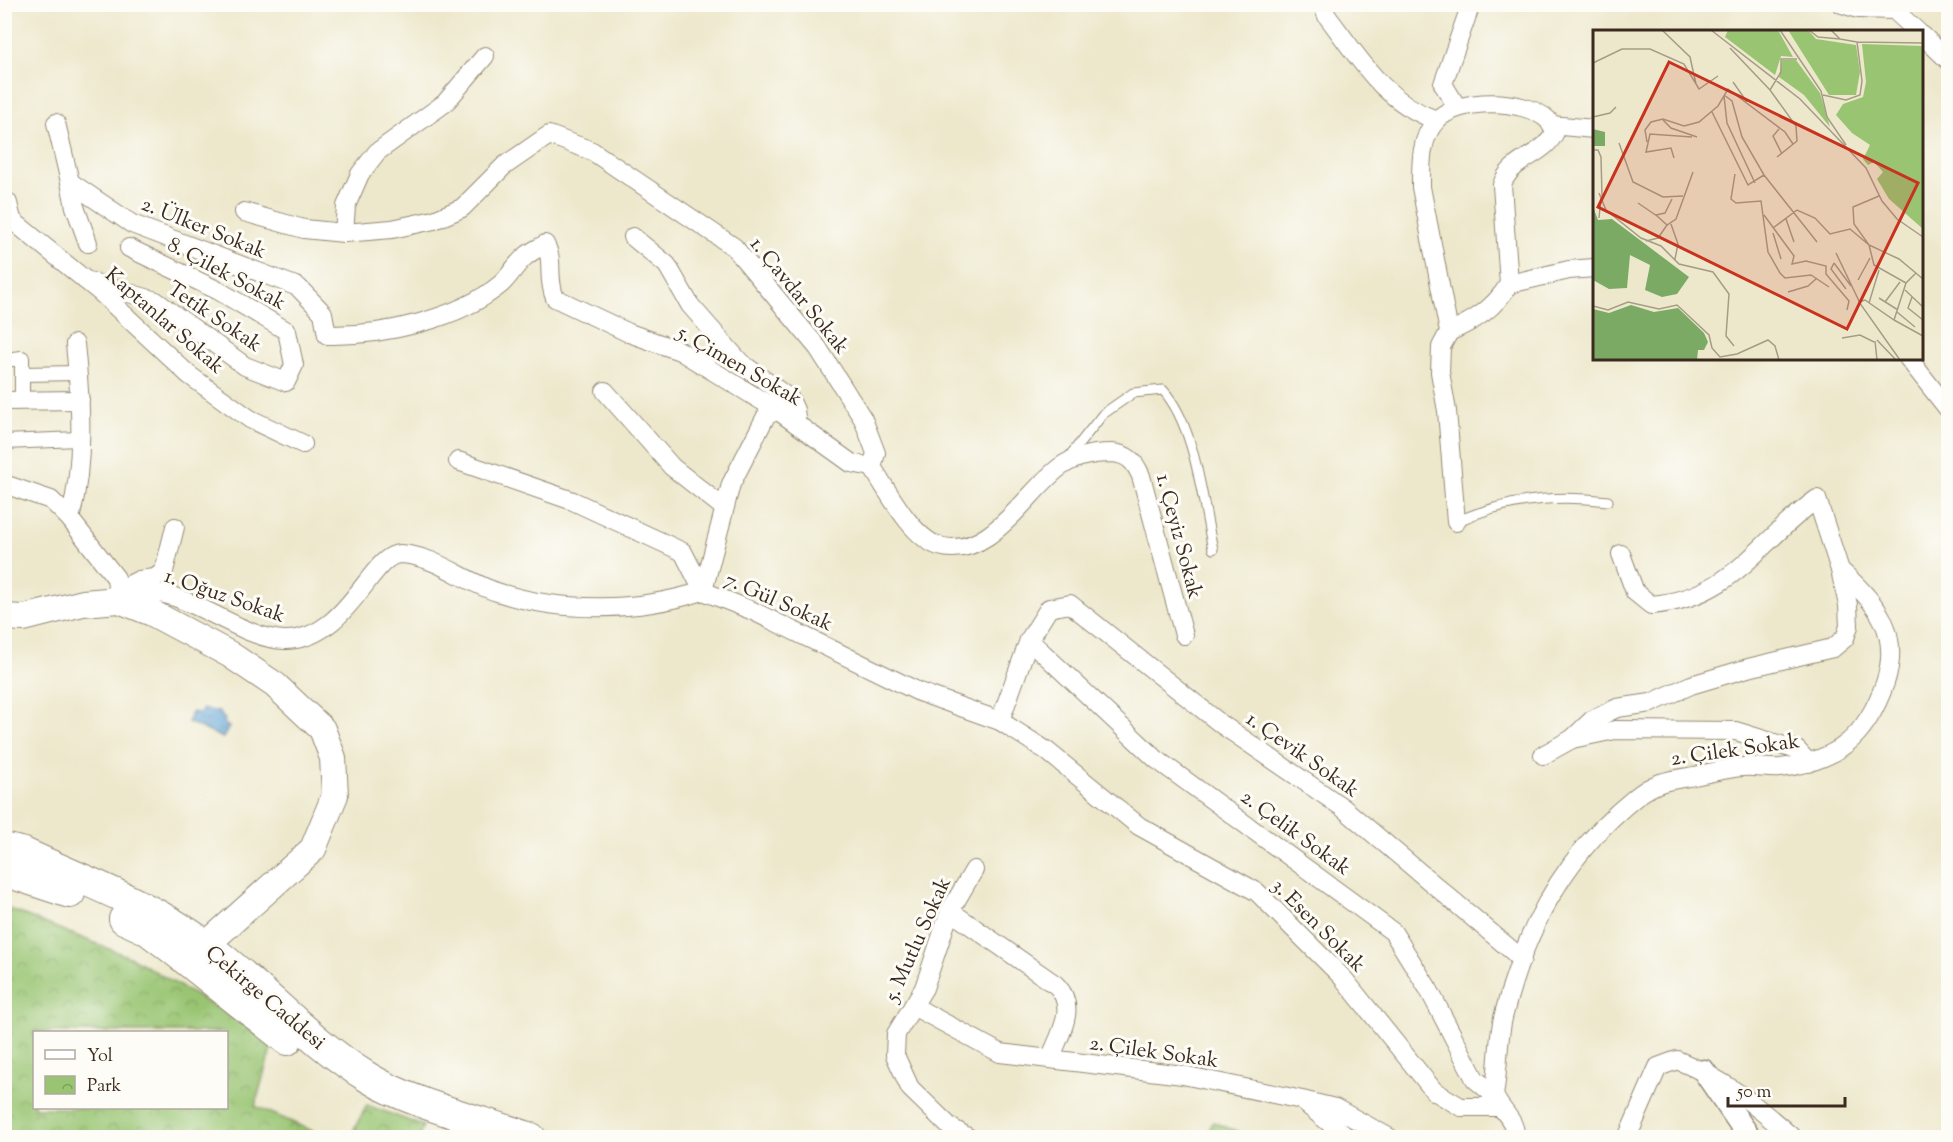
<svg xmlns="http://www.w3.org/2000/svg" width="1953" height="1142" viewBox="0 0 1953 1142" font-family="'Sorts Mill Goudy',serif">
<defs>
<pattern id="park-crowns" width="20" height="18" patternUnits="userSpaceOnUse" patternTransform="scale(1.5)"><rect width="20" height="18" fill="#99c572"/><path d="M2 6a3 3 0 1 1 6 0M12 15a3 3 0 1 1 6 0" fill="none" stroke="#7ea05d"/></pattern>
<pattern id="water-ripples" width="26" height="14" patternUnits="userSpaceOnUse" patternTransform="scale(1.5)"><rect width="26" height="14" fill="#5fa3d4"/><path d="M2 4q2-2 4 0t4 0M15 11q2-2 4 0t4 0" fill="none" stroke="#5085ab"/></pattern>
</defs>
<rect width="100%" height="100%" fill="#fdfcf7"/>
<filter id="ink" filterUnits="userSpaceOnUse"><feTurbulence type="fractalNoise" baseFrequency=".0167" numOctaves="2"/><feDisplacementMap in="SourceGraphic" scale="12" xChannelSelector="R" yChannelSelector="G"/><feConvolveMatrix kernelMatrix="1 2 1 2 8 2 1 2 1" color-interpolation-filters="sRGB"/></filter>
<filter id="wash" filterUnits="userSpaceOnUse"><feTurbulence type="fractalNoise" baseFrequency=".008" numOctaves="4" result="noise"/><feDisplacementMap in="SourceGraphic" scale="24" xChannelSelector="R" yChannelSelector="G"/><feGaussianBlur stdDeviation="1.35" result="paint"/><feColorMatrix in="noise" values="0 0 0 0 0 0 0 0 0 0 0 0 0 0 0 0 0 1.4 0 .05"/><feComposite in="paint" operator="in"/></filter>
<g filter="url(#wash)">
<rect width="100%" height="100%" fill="#ede8cc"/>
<!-- park -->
<g fill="url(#park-crowns)" stroke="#6a7848" stroke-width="1.5" fill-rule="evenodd">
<path d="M4,907L132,958L273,1041L255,1106L326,1137H5ZM34,1032H226V1108H34Z"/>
<polygon points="367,1105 423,1126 419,1137 350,1137"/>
</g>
<!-- pitch -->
<polygon fill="#99c572" stroke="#6a7848" stroke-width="1.5" points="1213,1122 1251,1137 1207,1137"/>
<!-- water -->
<polygon fill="url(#water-ripples)" stroke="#4d6679" stroke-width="1.5" points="203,709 219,712 225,720 224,724 229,727 223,738 188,722 191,712 200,713"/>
</g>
<g filter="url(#ink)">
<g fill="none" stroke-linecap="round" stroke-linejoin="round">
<!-- service casing -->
<g stroke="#948975" stroke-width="11">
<g id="service">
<path d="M1068,458L1103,414L1133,393L1163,390C1196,427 1202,501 1213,549"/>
<path d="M1456,522C1504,500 1556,494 1608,501"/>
</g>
</g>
<!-- pedestrian casing -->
<g stroke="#948975" stroke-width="16">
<g id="pedestrian">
<polyline points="4,360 22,358 22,401"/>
<polyline points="22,374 78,373"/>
<polyline points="4,442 79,439"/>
</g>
</g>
<!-- minor casing -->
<g stroke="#948975" stroke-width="20">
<g id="minor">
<path d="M1322,4L1327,16C1360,59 1383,101 1436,120"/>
<polyline points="1842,4 1858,9 1894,10 1918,32"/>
<polyline points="1922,35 1948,60"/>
<polyline points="1457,107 1443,84 1471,4"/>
<path d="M56,123L70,182L132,224L298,287L323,313L327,335C381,336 458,320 501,284C510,276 516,264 526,256C532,251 539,248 545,244C555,261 546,277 555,298L629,333L680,351L777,410L851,463L872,467"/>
<polyline points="1551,125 1594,129"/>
<polyline points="70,182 75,207 88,243"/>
<polyline points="244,212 304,229 344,233 392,229 434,220 462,208 504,166 549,135 592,151 734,247 818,348 863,419 876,453 872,467"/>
<polyline points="7,216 100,292 189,375 250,419 303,444"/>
<polyline points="344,233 346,206 360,174 377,152 445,103 485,56"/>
<polyline points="633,237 667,265 690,305 740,362 790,399 795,410 797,424"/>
<polyline points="85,280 156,301 245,366 286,382 294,365 287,331 219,291 129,248"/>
<path d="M1449,332C1474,321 1494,309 1509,284L1569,270L1594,268"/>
<polyline points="1908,358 1948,409"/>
<polyline points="605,391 672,467 724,508"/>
<polyline points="4,401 80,400"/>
<polyline points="458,461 573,501 683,552 703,591 753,611 919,692 1000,721 1047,751 1139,826 1257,892 1343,978 1434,1091 1461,1107 1498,1107"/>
<path d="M872,467C888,491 912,538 939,546C989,561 1026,492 1060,467C1075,456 1093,453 1112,453C1128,454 1135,462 1141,476L1184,635"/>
<polyline points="4,484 51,500 70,519 116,578 119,600"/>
<path d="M70,519C85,462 81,402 75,344"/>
<path d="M1456,522L1447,411L1440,372L1441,347L1449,332L1421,187C1421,166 1420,138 1436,121C1457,97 1525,98 1548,120C1551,123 1553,128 1555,132C1545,156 1510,158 1502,185L1509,284"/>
<path d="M119,600C127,598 136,594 145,593C184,587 243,641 286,640C348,639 371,554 400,554C434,555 465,582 497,592C562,613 638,612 703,591L731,484L766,416L777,410"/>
<polyline points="119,600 123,588 139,580 155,578 164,571 175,527"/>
<polyline points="1029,640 1156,759 1393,932 1429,990 1475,1079 1494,1095"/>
<polyline points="1000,721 1029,640 1049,608 1070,604 1221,724 1342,807 1522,959"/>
<path d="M1572,739L1592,720L1617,708L1651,703L1691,685L1748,668L1833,648L1845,638L1849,626L1848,605L1840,570L1817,499C1757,542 1733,598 1651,605L1635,592L1621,554"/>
<polyline points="1543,755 1572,739 1615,730 1736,731 1797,750 1809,763"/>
<path d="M950,911L1056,985C1078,1007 1060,1034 1050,1059"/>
<polyline points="913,1006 1000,1053 1183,1075 1302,1100 1335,1108 1390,1138"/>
<polyline points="1305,1103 1348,1138"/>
<polyline points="969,1138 950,1127 910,1088 895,1055 896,1034 924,988 950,911 974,870"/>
<path d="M1515,1138C1517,1120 1500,1111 1494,1095C1499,1069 1497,1039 1504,1014C1525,929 1567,852 1636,797C1656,781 1670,780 1694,776C1710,773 1727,768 1743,767C1755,766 1768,769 1780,768C1838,761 1866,737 1885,683C1902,632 1876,602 1840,570"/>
<path d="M1627,1138L1658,1067L1677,1060C1726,1080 1753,1103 1793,1138"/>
</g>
</g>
<!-- tertiary casing -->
<g stroke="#948975" stroke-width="25">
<polyline id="tertiary" points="1704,1071 1750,1138"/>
</g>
<!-- secondary casing -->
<g stroke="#948975" stroke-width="28">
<g id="secondary">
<polyline points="4,204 7,216 4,222"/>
<polyline points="4,617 24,618 83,603 119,600 152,613 229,654 275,685 322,729 333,758 335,795 313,849 206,945"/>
</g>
</g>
<!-- primary casing -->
<g stroke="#948975" stroke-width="32">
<g id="primary">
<path d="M4,848L24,853C84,881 149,904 203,943C261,985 308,1041 369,1078C411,1104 483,1121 531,1138"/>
<polyline points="4,871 70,893"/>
<polyline points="124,919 146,929 166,944 287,1040"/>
</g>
</g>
<!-- service -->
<use href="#service" stroke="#fff" stroke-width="9"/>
<!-- pedestrian -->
<use href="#pedestrian" stroke="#fff" stroke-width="14"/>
<!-- minor -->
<use href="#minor" stroke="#fff" stroke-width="18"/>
<!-- tertiary -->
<use href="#tertiary" stroke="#fff" stroke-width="22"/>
<!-- secondary -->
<use href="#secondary" stroke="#fff" stroke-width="26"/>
<!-- primary -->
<use href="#primary" stroke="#fff" stroke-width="30"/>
</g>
</g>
<g text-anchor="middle" stroke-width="6" stroke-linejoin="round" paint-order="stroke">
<!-- street labels -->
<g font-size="21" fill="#3b2a1e" stroke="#fdfcf7">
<text transform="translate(204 227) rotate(22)" y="7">2. Ülker Sokak</text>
<text transform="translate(227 273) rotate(28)" y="7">8. Çilek Sokak</text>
<text transform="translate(800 295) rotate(51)" y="7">1. Çavdar Sokak</text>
<text transform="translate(215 316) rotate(34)" y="7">Tetik Sokak</text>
<text transform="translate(165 320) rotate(41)" y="7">Kaptanlar Sokak</text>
<text transform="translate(740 365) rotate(30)" y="7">5. Çimen Sokak</text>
<text transform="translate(1180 536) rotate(75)" y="7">1. Çeyiz Sokak</text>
<text transform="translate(225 595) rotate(19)" y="7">1. Oğuz Sokak</text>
<text transform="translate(779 601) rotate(24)" y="7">7. Gül Sokak</text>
<text transform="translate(1735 749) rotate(-8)" y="7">2. Çilek Sokak</text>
<text transform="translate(1303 754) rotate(35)" y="7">1. Çevik Sokak</text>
<text transform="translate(1296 832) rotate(36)" y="7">2. Çelik Sokak</text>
<text transform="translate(1319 925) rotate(45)" y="7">3. Esen Sokak</text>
<text transform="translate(917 939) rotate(-66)" y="7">5. Mutlu Sokak</text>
<text transform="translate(266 997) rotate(40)" y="7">Çekirge Caddesi</text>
<text transform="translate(1154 1051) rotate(8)" y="7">2. Çilek Sokak</text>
</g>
</g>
<!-- overview -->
<g transform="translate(1593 30)">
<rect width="330" height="330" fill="#ede8cc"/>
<path d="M135,0H185L200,27L188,26L182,45L132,7ZM195,0H215L223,9L263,15L267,42L263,65H236ZM189,30H203L227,63L237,97L211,65L186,47Z" fill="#99c572"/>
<path d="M0,99L12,102V116H0ZM0,177L5,190L19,189L96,247L84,264L69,267L52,260L57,235L37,225L34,258L16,259L0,250ZM38,275L61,282L85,278L111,303L115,312L111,320H105L104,330H0V279L16,283Z" fill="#7aaa64"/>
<path d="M269,14L330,16V199L296,169L284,149L290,142L281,132L275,135L270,129L277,115L259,103L243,85L250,74L270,67L273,52Z" fill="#99c572"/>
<path fill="none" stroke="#a69c86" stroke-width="1.5" d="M69,0L97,27L103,54M118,0L207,69L273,138L289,171L304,189L330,207M187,0L228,61L234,87L253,115M216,0L225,7L247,9M238,0L247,9L264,12M137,18L177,60L203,96L204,111L184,127M0,33L29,19H57L91,34L106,59L125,46M140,52L154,72M177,60L188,42V29H204M131,65L139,71L149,107L171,145L224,212M230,65L253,70L267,65L269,51L264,12L330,13M131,66L134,93L162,153M119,82L155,155L171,145M0,87L17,83L23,77M70,90L78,98L104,107M186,99L180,106L189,124M54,112L52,100L58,92L70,89L91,96L106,92L125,76L135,59L192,102L200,114M26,113L40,152L70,167L90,166M0,120H5L8,127L9,166M81,128L78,118L53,122L57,104L99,107M142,144L138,169L143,173L168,171L175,222L187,243L192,248L218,245L236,257M6,163L13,180L48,208L68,216L86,234L120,242L136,264L133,306L141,316M286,166L260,177L261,194L276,215L306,229L330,249M79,169L72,183L63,185L74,195L83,189L100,142M45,173L64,186M171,185L201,226L199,234L213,231L233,236V244L256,271L254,280M6,188L8,168M193,189L201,212M78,194L85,214L82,229M180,198L204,180L222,188L237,204L257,199L276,215M180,203L188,229M53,211L65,208L74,195M276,215L281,235L313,253M243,223L266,271M241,233L238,239L253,259M241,233L258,256M265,250L277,228M312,260L330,277M195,262L215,256L224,248M319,267L315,278L330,290M286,268L305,280M292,272L307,252M276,273L286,240M0,276L15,280L35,272L66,279L84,275L116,305L119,318L127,327L144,324L175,310L182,316L186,330M304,282L322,297M301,290L330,306M249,308L267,305L281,312M284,310L303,330M282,311L284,330M307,330L266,272L272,270L301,290L313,253L323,243"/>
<path fill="#c8321e" fill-opacity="0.15" stroke="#c8321e" stroke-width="3" d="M76,32L325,153L254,299L5,177Z"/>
<rect width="330" height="330" fill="none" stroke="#3b2a1e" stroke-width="3"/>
</g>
<!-- margin -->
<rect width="1953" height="1142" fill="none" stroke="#fdfcf7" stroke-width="24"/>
<!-- legend -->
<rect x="33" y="1031" width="195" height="78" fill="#fdfcf7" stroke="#afa8a0" stroke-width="1.5"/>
<rect x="45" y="1050" width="30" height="9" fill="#ffffff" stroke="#afa8a0" stroke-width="1.5"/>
<text x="87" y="1061" font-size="18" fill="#3b2a1e">Yol</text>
<rect x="45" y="1076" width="30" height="18" fill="url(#park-crowns)" stroke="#afa8a0" stroke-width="1.5"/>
<text x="87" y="1091" font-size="18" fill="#3b2a1e">Park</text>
<!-- scale -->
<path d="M1728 1097v9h117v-9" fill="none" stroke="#3b2a1e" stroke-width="3"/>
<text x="1737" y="1097" font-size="18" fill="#3b2a1e" stroke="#fdfcf7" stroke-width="4.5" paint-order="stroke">50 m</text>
</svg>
